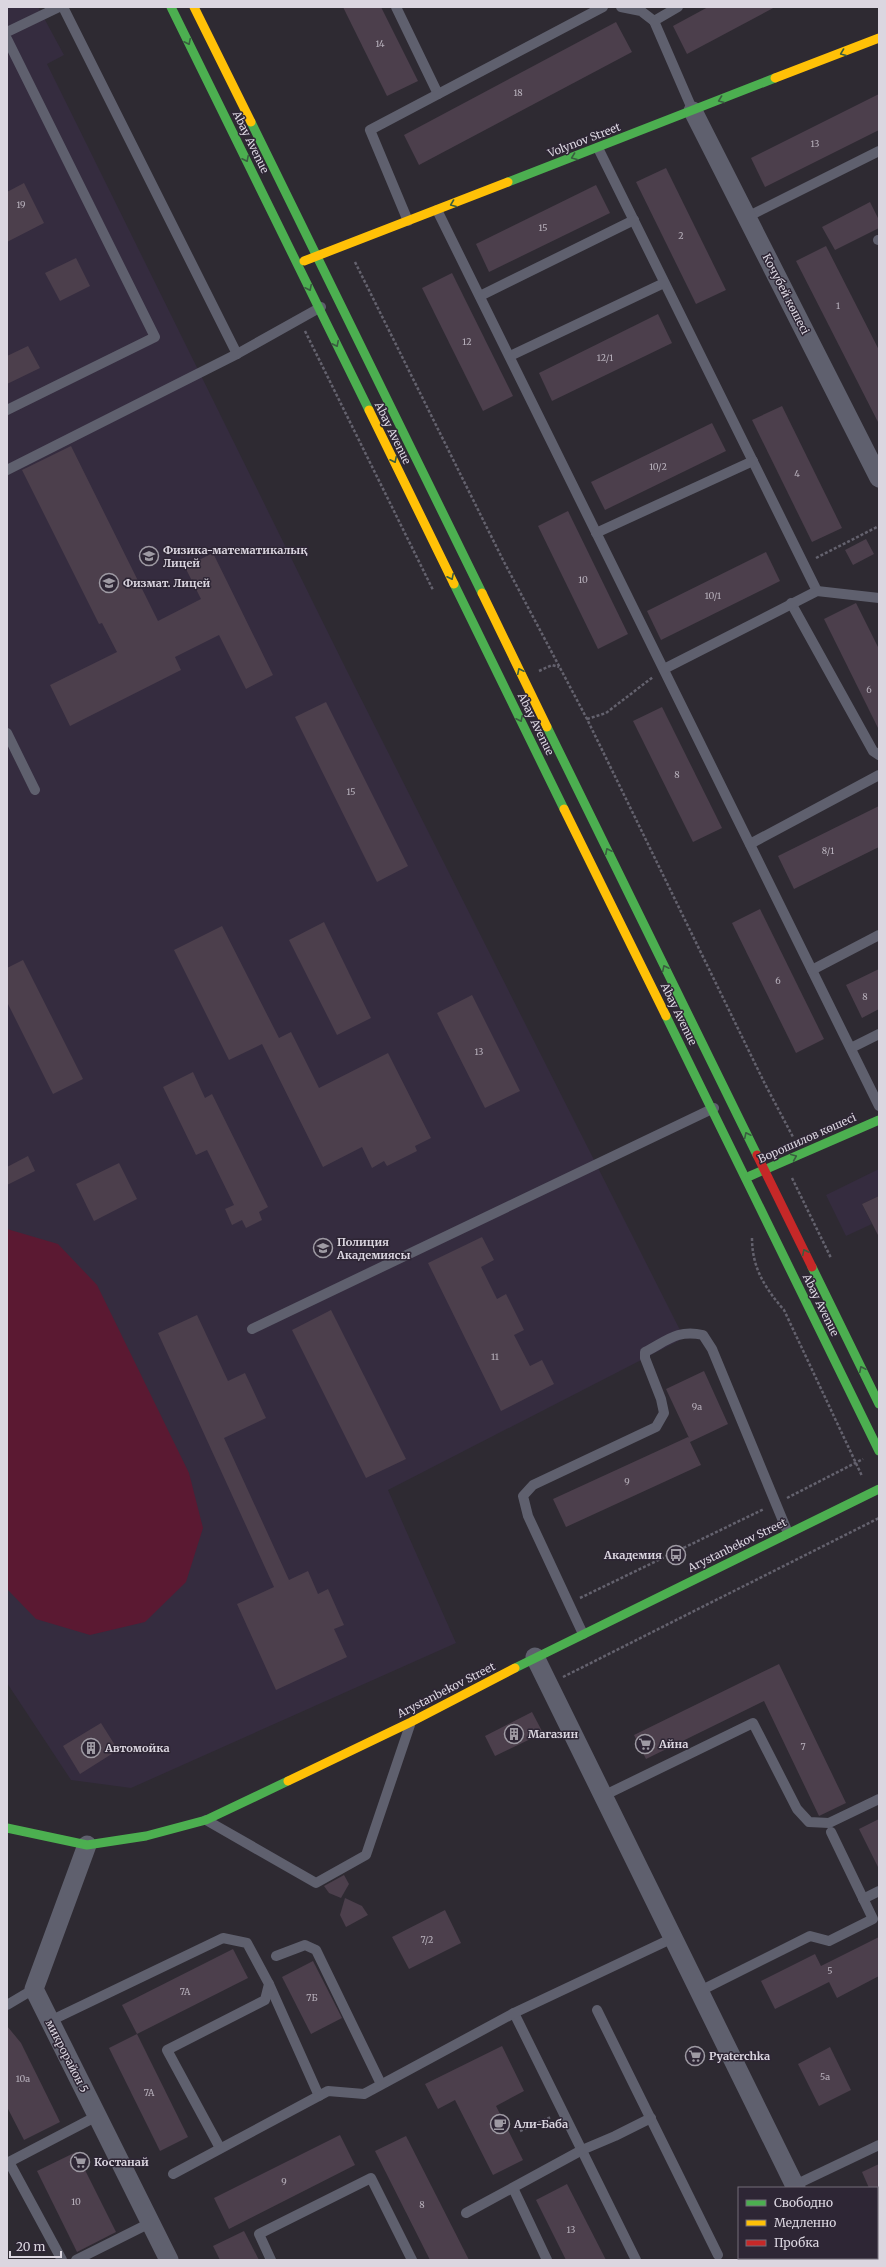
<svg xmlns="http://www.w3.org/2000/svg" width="886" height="2267" viewBox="0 0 886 2267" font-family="Merriweather,serif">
<rect width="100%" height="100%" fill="#2e2a32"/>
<!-- built -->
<g fill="#352c3f">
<polygon points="7,7 38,7 64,55 47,64 346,669 684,1338 388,1490 456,1643 131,1788 71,1780 7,1683"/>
<polygon points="879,1169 879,1196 862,1204 872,1224 846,1236 826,1195"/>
</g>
<!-- green -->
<polygon fill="#5b1932" points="7,1229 58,1244 97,1285 189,1473 203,1528 186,1582 145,1622 90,1635 36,1619 7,1589"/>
<!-- building -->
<g fill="#4c3f4c">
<polygon points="343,7 381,7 418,81 387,96"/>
<polygon points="708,7 775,7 687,54 673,26"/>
<polygon points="616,22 632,52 419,165 404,135"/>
<polygon points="879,94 879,130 765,187 751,158"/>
<polygon points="666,168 726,290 696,304 636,182"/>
<polygon points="24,183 44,223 7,242 7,192"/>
<polygon points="596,185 610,213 489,272 476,244"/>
<polygon points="870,202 879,220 879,228 835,250 822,227"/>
<polygon points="826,246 879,350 879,424 796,261"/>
<polygon points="76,258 90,286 60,301 45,273"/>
<polygon points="452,273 513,396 483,411 422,288"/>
<polygon points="658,314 672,343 552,401 539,373"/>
<polygon points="28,346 40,368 7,384 7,356"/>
<polygon points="782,406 842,528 812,542 752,420"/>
<polygon points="712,423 726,451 605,510 591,482"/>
<polygon points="71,446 158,621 201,599 185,567 213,553 273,675 246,689 219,635 175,657 181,670 70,726 50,685 117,652 102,623 99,624 22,470"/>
<polygon points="568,511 628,634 598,649 538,526"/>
<polygon points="866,539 874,554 853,565 845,550"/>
<polygon points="766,552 780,581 661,640 647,611"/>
<polygon points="856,603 879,649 879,730 824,619"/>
<polygon points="326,702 408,866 377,882 295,717"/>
<polygon points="662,707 722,828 693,842 633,721"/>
<polygon points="879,806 879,847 794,889 778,856"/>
<polygon points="760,909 824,1039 796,1053 732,923"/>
<polygon points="324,922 371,1018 337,1035 289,940"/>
<polygon points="222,926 279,1038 291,1032 319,1088 388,1053 431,1138 415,1146 417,1151 387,1166 384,1161 372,1168 362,1147 323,1167 262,1044 229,1060 174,950"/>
<polygon points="23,960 83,1079 53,1094 7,1002 7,968"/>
<polygon points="879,969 879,1009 862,1018 846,985"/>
<polygon points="472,995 520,1091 485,1108 437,1013"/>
<polygon points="193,1072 205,1098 212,1094 268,1207 259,1212 262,1220 246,1228 242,1220 232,1225 225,1209 234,1205 207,1150 196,1155 163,1087"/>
<polygon points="28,1156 35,1171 7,1185 7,1167"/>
<polygon points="119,1163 137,1199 94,1221 76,1184"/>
<polygon points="879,1196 879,1237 862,1204"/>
<polygon points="482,1237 494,1260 481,1267 497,1299 506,1294 524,1330 514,1335 530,1366 542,1360 554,1384 501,1411 428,1263"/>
<polygon points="331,1310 406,1459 366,1478 292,1330"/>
<polygon points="197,1315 228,1381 245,1373 266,1418 224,1438 289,1580 308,1571 318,1594 328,1589 344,1625 334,1629 347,1657 276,1690 237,1604 274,1587 158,1333"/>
<polygon points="704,1371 728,1424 690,1442 701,1465 566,1527 553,1499 688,1437 689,1438 666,1389"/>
<polygon points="779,1664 846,1803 819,1816 764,1701 646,1759 634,1735"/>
<polygon points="532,1712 543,1733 495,1756 485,1736"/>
<polygon points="101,1723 118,1750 80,1774 63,1746"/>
<polygon points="879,1819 879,1869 859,1829"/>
<polygon points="344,1875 349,1884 341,1898 329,1893 324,1886"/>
<polygon points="345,1898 362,1906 368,1915 346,1927 340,1915"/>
<polygon points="445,1910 461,1943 409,1969 392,1937"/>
<polygon points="879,1937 879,1976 837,1998 829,1982 775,2009 761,1981 815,1954 821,1966"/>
<polygon points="233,1949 248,1978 137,2034 122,2005"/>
<polygon points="313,1961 342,2018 311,2034 282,1977"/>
<polygon points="7,2026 21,2043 60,2122 24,2140 7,2107"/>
<polygon points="137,2034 188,2137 160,2151 109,2048"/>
<polygon points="502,2046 524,2091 496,2106 523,2160 493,2175 455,2100 438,2109 425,2084"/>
<polygon points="830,2047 851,2090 819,2106 798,2064"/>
<polygon points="340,2135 355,2165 229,2229 214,2198"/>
<polygon points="406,2136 469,2260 430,2260 375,2151"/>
<polygon points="76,2152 116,2232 77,2252 37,2171"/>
<polygon points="879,2164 879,2210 877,2205 877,2188 869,2188 862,2172"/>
<polygon points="567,2184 606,2260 566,2260 536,2200"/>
<polygon points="244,2231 259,2260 220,2260 213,2246"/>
</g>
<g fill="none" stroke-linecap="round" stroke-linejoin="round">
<!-- path -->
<g stroke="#64626e" stroke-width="2.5" stroke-dasharray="3 2" stroke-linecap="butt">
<polyline points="355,262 503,560 587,719 765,1084 793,1137"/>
<polyline points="305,331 433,590"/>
<polyline points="816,558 879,526"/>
<polyline points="539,671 552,665 559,667"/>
<polyline points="587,719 606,713 653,677"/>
<polyline points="792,1178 831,1258"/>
<path d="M752,1238C752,1268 765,1288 784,1310L862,1476"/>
<polyline points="787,1498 863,1459"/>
<polyline points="580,1598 764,1509"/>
<polyline points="563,1677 879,1518"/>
<polyline points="520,2131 551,2117"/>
</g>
<!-- lane -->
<g stroke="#5f606e" stroke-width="10">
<polyline points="63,7 237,354"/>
<polyline points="396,7 438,94"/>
<polyline points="621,7 641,11 654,21 678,7"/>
<polyline points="654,21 693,111"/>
<polyline points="7,32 59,7"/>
<polyline points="7,39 155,337 7,410"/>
<polyline points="598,148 817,591"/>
<polyline points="437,210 879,1106"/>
<polyline points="747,217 879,151"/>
<polyline points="408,221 370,130 603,7"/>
<polyline points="878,240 879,240"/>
<polyline points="480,296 634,220"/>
<polyline points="510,356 664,283"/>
<polyline points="7,470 237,354 321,307"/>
<polyline points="596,533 753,461"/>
<polyline points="791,603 873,751 879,755"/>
<polyline points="664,669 817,591 879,598"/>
<polyline points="7,733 35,790"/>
<polyline points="750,844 879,775"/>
<polyline points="812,970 879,935"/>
<polyline points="851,1048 879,1034"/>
<polyline points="252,1329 714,1108"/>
<path d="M583,1634L528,1516L523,1496L533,1485L656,1427L664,1413L661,1399L645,1358V1352C667,1341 677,1329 703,1335L712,1349L788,1533"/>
<polyline points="603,1796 753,1723 797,1809 809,1822 829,1823 879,1799"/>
<polyline points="206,1820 316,1883 366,1855 410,1725"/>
<polyline points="863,1899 879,1891"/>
<polyline points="276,1956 305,1945 316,1950 381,2084"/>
<polyline points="269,1984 319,2096"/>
<polyline points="700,1991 810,1936 829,1941 873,1919 831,1832"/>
<polyline points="7,2005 34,1989"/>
<polyline points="597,2010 718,2255"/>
<polyline points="514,2013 636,2260"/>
<polyline points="50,2021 223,1938 247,1943 269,1984 265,2000 167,2050 220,2148"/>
<polyline points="173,2174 328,2091 364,2094 514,2013 673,1938"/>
<polyline points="795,2185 879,2145"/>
<polyline points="513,2188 547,2260"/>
<polyline points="466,2213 582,2150 615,2136 651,2118"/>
<polyline points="62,2260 9,2162 97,2116"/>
<polyline points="76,2260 150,2223"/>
<polyline points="271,2260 259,2234 371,2178 412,2260"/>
<polyline points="791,2260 795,2258"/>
</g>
<!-- street -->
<g stroke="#5f606e" stroke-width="19">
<polyline points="693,111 879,478"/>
<polyline points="535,1657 796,2188"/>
<polyline points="87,1845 34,1989 169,2260"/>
<polyline points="832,2258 833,2260"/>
</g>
<!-- fast -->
<g stroke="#4caf50" stroke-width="9">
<polyline points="171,7 369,410"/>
<polyline points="251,122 482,593"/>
<polyline points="508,182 775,78"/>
<polyline points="454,584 564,809"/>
<polyline points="547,727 757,1155"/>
<polyline points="666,1016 879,1451"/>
<polyline points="750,1176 879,1120"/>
<polyline points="812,1267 879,1404"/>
<polyline points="515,1668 879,1489"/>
<polyline points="7,1828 87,1845 146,1836 206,1820 288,1781"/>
</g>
<!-- slow -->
<g stroke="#ffc107" stroke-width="9">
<polyline points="194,7 251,122"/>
<polyline points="775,78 879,38"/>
<polyline points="304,261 508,182"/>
<polyline points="369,410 454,584"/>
<polyline points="482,593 547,727"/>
<polyline points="564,809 666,1016"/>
<polyline points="288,1781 411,1722 515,1668"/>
</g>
<!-- jam -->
<polyline stroke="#c62828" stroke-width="9" points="757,1155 812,1267"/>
</g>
<!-- one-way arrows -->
<defs><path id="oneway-chevron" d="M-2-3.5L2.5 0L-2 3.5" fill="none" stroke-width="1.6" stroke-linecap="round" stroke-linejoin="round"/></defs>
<g stroke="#3a5d40">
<use href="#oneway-chevron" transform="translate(188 42) rotate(64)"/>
<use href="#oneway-chevron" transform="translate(843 53) rotate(159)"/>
<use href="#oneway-chevron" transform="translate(721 100) rotate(159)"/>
<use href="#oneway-chevron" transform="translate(574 157) rotate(159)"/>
<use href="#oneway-chevron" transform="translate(246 159) rotate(64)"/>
<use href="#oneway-chevron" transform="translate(453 204) rotate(159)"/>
<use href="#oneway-chevron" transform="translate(309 288) rotate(64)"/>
<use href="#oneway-chevron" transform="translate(336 344) rotate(64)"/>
<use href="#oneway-chevron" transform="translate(394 460) rotate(64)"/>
<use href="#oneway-chevron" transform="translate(451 577) rotate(64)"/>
<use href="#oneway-chevron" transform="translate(520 671) rotate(-116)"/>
<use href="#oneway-chevron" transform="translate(520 719) rotate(64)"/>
<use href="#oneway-chevron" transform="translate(608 851) rotate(-116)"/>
<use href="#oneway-chevron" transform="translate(665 968) rotate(-116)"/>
<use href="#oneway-chevron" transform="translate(747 1135) rotate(-116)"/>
<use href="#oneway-chevron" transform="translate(794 1157) rotate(-23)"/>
<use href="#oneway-chevron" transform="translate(805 1252) rotate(-116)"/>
<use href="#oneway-chevron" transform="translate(862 1369) rotate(-116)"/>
</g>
<!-- icons -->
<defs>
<g id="school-ring" transform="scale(1)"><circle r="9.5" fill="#2e2635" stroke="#9e9aa3" stroke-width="1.5"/><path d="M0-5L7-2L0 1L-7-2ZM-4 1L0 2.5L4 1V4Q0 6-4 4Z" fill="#9e9aa3"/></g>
<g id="university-ring" transform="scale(1)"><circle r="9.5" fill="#2e2635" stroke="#9e9aa3" stroke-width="1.5"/><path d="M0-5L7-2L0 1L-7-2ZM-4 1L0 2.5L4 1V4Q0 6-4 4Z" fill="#9e9aa3"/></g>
<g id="bus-ring" transform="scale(1)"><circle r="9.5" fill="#2e2635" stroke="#9e9aa3" stroke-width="1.5"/><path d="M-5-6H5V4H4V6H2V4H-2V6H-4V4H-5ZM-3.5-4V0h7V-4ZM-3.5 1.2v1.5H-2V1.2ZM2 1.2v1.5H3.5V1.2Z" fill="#9e9aa3"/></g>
<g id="building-ring" transform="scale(1)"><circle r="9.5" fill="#2e2635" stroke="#9e9aa3" stroke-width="1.5"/><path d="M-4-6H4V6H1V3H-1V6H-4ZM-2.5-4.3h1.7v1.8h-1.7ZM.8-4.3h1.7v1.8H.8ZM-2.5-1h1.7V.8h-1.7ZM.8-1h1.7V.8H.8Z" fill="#9e9aa3"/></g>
<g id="supermarket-ring" transform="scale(1)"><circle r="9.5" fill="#2e2635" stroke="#9e9aa3" stroke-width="1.5"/><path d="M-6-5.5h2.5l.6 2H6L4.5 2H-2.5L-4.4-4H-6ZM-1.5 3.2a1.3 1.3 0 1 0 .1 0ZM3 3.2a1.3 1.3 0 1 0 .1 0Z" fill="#9e9aa3"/></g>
<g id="cafe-ring" transform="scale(1)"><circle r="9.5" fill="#2e2635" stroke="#9e9aa3" stroke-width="1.5"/><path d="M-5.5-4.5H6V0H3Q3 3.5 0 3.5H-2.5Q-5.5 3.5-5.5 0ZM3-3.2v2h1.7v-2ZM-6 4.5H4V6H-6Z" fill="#9e9aa3"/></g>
</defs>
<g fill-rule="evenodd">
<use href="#school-ring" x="149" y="556"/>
<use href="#school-ring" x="109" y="583"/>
<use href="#university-ring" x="323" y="1248"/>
<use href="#bus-ring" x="676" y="1555"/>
<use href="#building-ring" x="514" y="1734"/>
<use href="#supermarket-ring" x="645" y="1744"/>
<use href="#building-ring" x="91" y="1748"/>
<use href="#supermarket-ring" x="695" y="2056"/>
<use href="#cafe-ring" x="500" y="2124"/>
<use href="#supermarket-ring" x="80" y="2162"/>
</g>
<g text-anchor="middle" stroke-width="3" stroke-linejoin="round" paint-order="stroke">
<!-- number labels -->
<g font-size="9" fill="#b7b0bb">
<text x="380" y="47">14</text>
<text x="518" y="96">18</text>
<text x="815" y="147">13</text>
<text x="21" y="208">19</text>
<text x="543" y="231">15</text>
<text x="681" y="239">2</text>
<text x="838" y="309">1</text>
<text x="467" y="345">12</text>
<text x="605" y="361">12/1</text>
<text x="658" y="470">10/2</text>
<text x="797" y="477">4</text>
<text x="583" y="583">10</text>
<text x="713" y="599">10/1</text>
<text x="869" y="693">6</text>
<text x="677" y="778">8</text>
<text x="351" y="795">15</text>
<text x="828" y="854">8/1</text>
<text x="778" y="984">6</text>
<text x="865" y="1000">8</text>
<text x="479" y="1055">13</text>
<text x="495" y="1360">11</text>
<text x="697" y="1410">9а</text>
<text x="627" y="1485">9</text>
<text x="803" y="1750">7</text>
<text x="427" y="1943">7/2</text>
<text x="830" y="1974">5</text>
<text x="185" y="1995">7A</text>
<text x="312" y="2001">7Б</text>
<text x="825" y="2080">5а</text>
<text x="23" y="2082">10а</text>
<text x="149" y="2096">7A</text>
<text x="284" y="2185">9</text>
<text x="76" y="2205">10</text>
<text x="422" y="2208">8</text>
<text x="571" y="2233">13</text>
</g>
<!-- street labels -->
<g font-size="11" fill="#dbd6e0" stroke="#2e2635">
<text transform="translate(584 140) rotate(-21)" y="4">Volynov Street</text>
<text transform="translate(251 142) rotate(64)" y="4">Abay Avenue</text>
<text transform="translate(786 294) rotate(63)" y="4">Кочубей көшесі</text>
<text transform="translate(393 433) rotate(64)" y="4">Abay Avenue</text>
<text transform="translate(536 724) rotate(64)" y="4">Abay Avenue</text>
<text transform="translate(679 1014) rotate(64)" y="4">Abay Avenue</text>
<text transform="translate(807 1138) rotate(-24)" y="4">Ворошилов көшесі</text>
<text transform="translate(821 1305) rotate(64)" y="4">Abay Avenue</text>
<text transform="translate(737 1545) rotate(-26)" y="4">Arystanbekov Street</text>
<text transform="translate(446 1690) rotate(-27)" y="4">Arystanbekov Street</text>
<text transform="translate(67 2056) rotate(63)" y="4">микрорайон 5</text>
</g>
<!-- poi labels -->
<g font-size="11" font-weight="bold" fill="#dbd6e0" stroke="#2e2635" text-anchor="start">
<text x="163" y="554">Физика-математикалық<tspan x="163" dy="13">Лицей</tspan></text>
<text x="123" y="587">Физмат. Лицей</text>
<text x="337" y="1246">Полиция<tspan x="337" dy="13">Академиясы</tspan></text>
<text x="662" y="1559" text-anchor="end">Академия</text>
<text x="528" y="1738">Магазин</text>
<text x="659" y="1748">Айна</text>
<text x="105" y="1752">Автомойка</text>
<text x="709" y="2060">Pyaterchka</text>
<text x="514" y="2128">Али-Баба</text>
<text x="94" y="2166">Костанай</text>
</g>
</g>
<!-- border -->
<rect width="886" height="2267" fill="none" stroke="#dbd6e0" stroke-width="16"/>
<!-- legend -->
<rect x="738" y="2187" width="140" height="72" fill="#2e2635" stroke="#736c79"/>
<rect x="746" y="2200" width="20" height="6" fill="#4caf50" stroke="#736c79"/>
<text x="774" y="2207" font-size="12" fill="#dbd6e0">Свободно</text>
<rect x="746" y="2220" width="20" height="6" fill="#ffc107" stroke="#736c79"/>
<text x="774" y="2227" font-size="12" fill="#dbd6e0">Медленно</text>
<rect x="746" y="2240" width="20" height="6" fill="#c62828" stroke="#736c79"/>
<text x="774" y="2247" font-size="12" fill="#dbd6e0">Пробка</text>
<!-- scale -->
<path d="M10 2251v6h51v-6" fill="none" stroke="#dbd6e0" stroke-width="2"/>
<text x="16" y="2251" font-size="12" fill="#dbd6e0" stroke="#2e2635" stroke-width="3" paint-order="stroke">20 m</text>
</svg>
